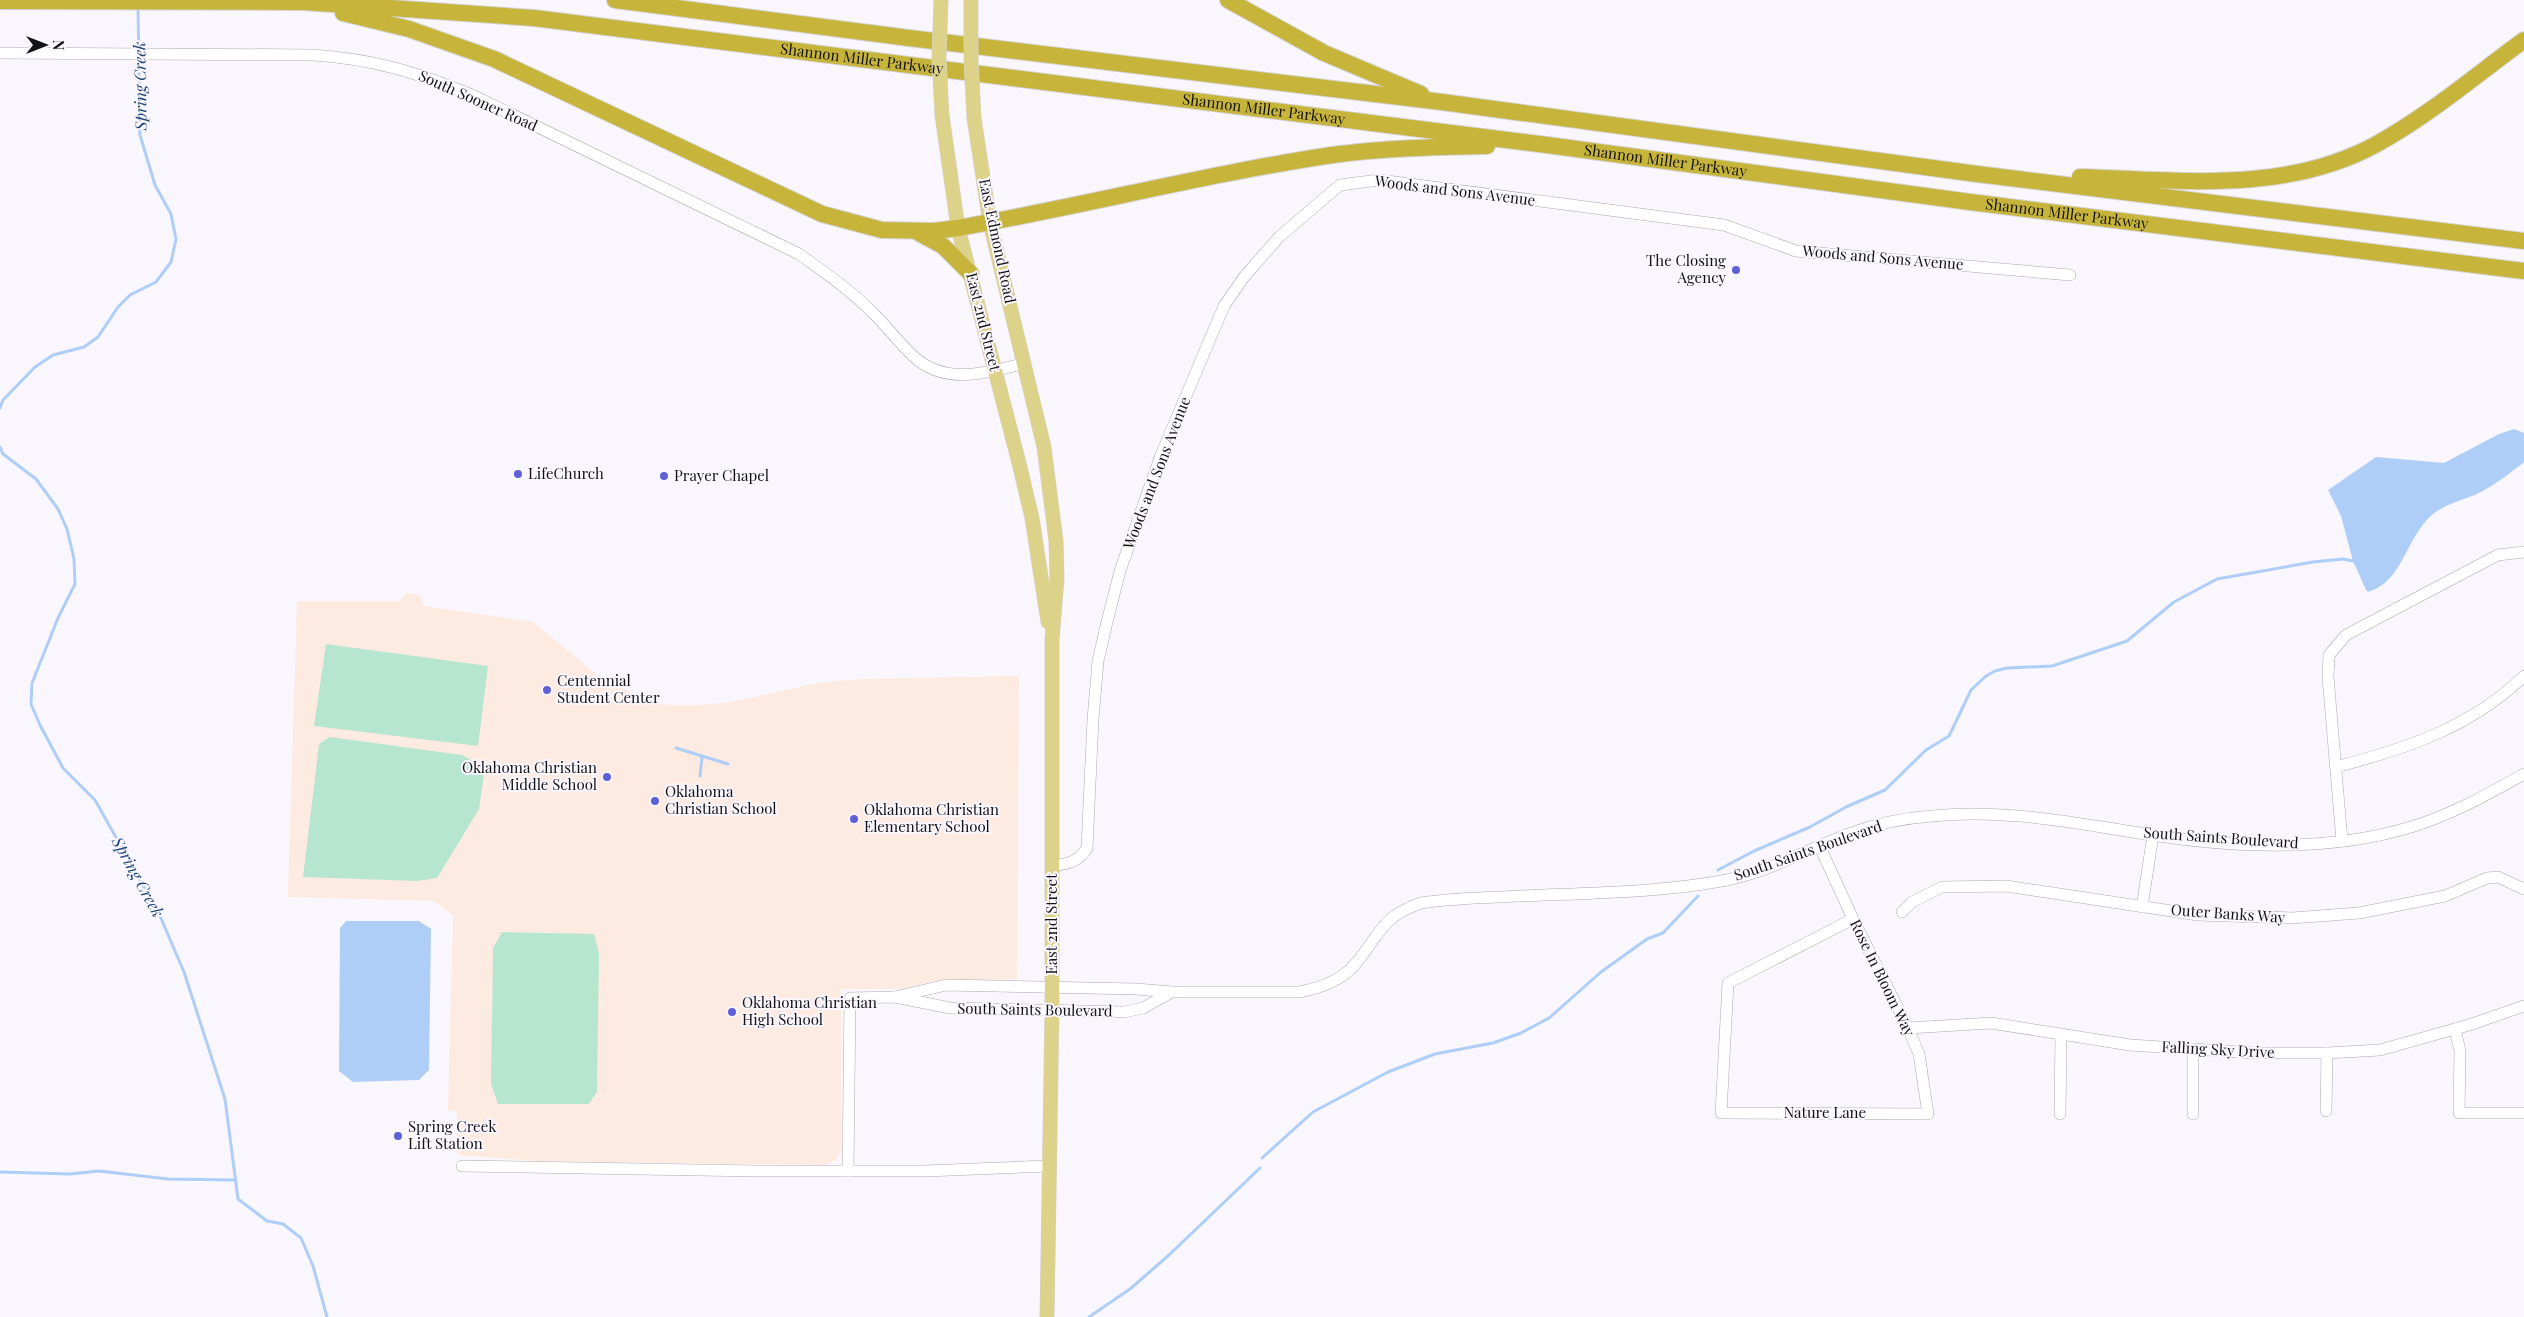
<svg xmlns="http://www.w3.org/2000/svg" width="2524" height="1317" viewBox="0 0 2524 1317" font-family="'Playfair Display',serif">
<rect width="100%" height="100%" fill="#faf6fe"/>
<!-- education -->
<polygon fill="#fdeae1" points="407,593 420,595 424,606 533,622 596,674 643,699 665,705 700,705 732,702 818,683 860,679 1019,676 1017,979 934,981 900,989 841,989 841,1151 835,1160 826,1165 537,1161 457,1155 457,1111 448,1111 453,915 433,901 288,897 297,601 400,601"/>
<!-- green -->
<g fill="#b7e6d0">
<polygon points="326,644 488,666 478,746 314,726"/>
<polygon points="330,737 462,755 485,768 479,809 437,878 417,881 303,877 319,744"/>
<polygon points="502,932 594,934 599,953 597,1092 589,1104 498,1104 491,1084 493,948"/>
</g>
<!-- water -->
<g fill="#aecef8">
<path d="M2514,429L2524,433V462C2509,474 2495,485 2477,494C2463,500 2443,505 2432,515C2406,537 2403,582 2368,592L2366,590L2353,561L2341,516L2328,490L2376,457L2444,463L2499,434Z"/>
<polygon points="346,921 419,921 431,929 429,1070 419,1080 353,1082 339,1071 340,928"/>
</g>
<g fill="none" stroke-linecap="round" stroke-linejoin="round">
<!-- stream -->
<g stroke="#aecef8" stroke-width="3">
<polyline points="0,408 3,400 35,367 53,355 84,347 98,337 118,307 130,295 156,282 171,262 176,239 171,214 155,185 140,135 138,6"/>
<polyline points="0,447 3,454 36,479 58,509 67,529 74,559 75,584 58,618 32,683 31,704 40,725 63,768 95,800 160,916 184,972 225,1099 238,1199 267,1221 283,1224 301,1238 313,1266 327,1317"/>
<polyline points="676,748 728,764"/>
<polyline points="700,776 702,757"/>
<polyline points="1718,870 1754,851 1810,827 1846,807 1885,790 1926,750 1949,736 1971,690 1986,676 1995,671 2007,668 2052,666 2127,641 2174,602 2217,579 2313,562 2343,559 2353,561"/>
<polyline points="1262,1158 1313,1112 1388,1072 1435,1054 1493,1043 1521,1033 1549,1018 1601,972 1647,939 1663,933 1698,896"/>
<polyline points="0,1172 70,1174 99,1171 168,1179 234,1180"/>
<polyline points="1089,1317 1130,1289 1169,1255 1260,1168"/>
</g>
<!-- minor casing -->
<g stroke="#ada9b0" stroke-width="12">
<g id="minor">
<path d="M0,53L313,55C373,59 416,72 472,95L799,254C824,272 849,289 871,311C886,325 898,342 913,356C945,386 987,373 1025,363"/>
<path d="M2336,767C2405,749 2472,727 2524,676"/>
<polyline points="2342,841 2328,677 2329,655 2346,635 2498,555 2524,552"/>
<polyline points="1820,847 1853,919 1908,1028 1919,1054 1928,1114 1721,1113 1728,983 1853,919"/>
<path d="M1052,866C1067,864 1079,862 1087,848L1093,719L1098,661L1107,622L1120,571L1161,455L1224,306L1244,277L1279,237L1340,185L1379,180L1724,225L1796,251L2070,275"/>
<polyline points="2142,907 2153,835"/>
<polyline points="1902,912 1912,902 1942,887 2006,886 2198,915 2292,918 2359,913 2445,896 2487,878 2498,877 2524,889"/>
<path d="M895,997L946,985L1136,989L1172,992H1299C1321,988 1343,980 1357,962C1381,933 1381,917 1421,903C1447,899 1474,898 1500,897C1575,893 1653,894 1727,880C1771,871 1808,849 1849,834C1875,824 1904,818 1932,816C2006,808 2079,824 2152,835C2236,848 2329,852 2411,827C2451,815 2488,794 2524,774"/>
<polyline points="1908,1028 1991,1023 2130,1045 2255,1053 2327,1053 2380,1050 2469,1025 2524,1006"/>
<polyline points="2455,1029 2460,1051 2459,1113 2524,1113"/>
<polyline points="2326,1111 2327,1053"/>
<polyline points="2060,1114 2061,1035"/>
<polyline points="2193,1114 2193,1049"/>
<polyline points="462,1166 757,1171 925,1171 1048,1166"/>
<polyline points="848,1171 850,998 895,997 950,1008 1124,1012 1143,1008 1172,992"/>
</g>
</g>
<!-- major casing -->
<g stroke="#d5d4d5" stroke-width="15">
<g id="major">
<polyline points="942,115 958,228 1019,463 1032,518 1048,622"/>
<polyline points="974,118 990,223 1044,447 1056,541 1057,579 1052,640 1052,1010 1047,1317"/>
</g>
</g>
<!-- highway casing -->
<g stroke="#d5d4d5" stroke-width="18">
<g id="highway">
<polyline points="615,0 909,38 1442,102 1977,174 2524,241"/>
<polyline points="1228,0 1324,53 1421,94"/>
<path id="s1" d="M0,1L303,2L534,18L1547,145L1970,202L2524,271"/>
<path d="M343,13L409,29L494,59L822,214L882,230L934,231L958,228C1083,206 1206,174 1332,155C1383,148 1435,147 1487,146"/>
<path d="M2080,177C2179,180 2284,194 2375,145C2428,116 2475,76 2524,40"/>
<polyline points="919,233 943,246 971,274"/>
</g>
</g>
<!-- minor -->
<use href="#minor" stroke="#fff" stroke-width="11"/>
<!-- major -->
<use href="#major" stroke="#ddd289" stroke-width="14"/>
<!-- highway -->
<use href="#highway" stroke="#c7b43b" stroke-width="16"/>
<!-- major-bridge casing -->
<g stroke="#d5d4d5" stroke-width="15" stroke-linecap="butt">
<g id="major-bridge">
<polyline points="941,0 939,58 942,115"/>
<polyline points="971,0 971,59 974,118"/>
</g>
</g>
<!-- major-bridge -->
<use href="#major-bridge" stroke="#ddd289" stroke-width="14"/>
</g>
<!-- markers -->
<g fill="#5f5fd7" stroke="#faf6fe" stroke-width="2">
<circle cx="1736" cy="270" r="5"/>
<circle cx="518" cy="474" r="5"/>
<circle cx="664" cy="476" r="5"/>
<circle cx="547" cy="690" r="5"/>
<circle cx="607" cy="777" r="5"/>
<circle cx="655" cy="801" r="5"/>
<circle cx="854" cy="819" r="5"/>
<circle cx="732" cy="1012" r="5"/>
<circle cx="398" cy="1136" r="5"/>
</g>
<g text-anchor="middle" stroke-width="4" stroke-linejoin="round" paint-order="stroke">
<!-- street labels -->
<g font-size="15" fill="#131214" stroke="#faf6fe">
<text dy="5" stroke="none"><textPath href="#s1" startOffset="865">Shannon Miller Parkway</textPath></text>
<text transform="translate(478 101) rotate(24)" y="5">South Sooner Road</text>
<text dy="5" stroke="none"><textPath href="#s1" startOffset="1270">Shannon Miller Parkway</textPath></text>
<text dy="5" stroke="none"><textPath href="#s1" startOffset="1675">Shannon Miller Parkway</textPath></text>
<text transform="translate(1455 191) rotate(7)" y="5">Woods and Sons Avenue</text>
<text dy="5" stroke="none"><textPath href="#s1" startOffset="2080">Shannon Miller Parkway</textPath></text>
<text transform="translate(997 241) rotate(78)" y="5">East Edmond Road</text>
<text transform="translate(1883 258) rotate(5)" y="5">Woods and Sons Avenue</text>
<text transform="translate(983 322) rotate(76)" y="5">East 2nd Street</text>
<text transform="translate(1157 473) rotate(-69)" y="5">Woods and Sons Avenue</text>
<text transform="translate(2221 838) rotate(4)" y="5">South Saints Boulevard</text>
<text transform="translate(1808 851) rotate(-19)" y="5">South Saints Boulevard</text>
<text transform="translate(2228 914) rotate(4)" y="5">Outer Banks Way</text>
<text transform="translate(1052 924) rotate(-90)" y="5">East 2nd Street</text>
<text transform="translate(1882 978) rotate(64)" y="5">Rose In Bloom Way</text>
<text transform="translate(1035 1010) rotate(1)" y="5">South Saints Boulevard</text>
<text transform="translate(2218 1050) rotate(3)" y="5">Falling Sky Drive</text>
<text x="1825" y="1118">Nature Lane</text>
</g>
<!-- poi labels -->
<g font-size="15" fill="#131214" stroke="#faf6fe" text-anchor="start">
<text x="1726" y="266" text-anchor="end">The Closing<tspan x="1726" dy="17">Agency</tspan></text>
<text x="528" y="479">LifeChurch</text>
<text x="674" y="481">Prayer Chapel</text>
<text x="557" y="686">Centennial<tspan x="557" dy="17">Student Center</tspan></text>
<text x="597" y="773" text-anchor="end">Oklahoma Christian<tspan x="597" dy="17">Middle School</tspan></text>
<text x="665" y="797">Oklahoma<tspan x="665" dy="17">Christian School</tspan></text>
<text x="864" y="815">Oklahoma Christian<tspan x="864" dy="17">Elementary School</tspan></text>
<text x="742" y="1008">Oklahoma Christian<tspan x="742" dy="17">High School</tspan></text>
<text x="408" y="1132">Spring Creek<tspan x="408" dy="17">Lift Station</tspan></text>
</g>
<!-- water labels -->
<g font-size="16" font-style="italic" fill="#1c4478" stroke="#faf6fe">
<text transform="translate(140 86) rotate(-91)" y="6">Spring Creek</text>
<text transform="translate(138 877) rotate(61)" y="6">Spring Creek</text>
</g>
</g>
<!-- north arrow -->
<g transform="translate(45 45) rotate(90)" stroke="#faf6fe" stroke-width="4" paint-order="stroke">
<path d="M0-4L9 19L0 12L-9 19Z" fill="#131214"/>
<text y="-8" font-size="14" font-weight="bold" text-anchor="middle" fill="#131214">N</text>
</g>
</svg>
